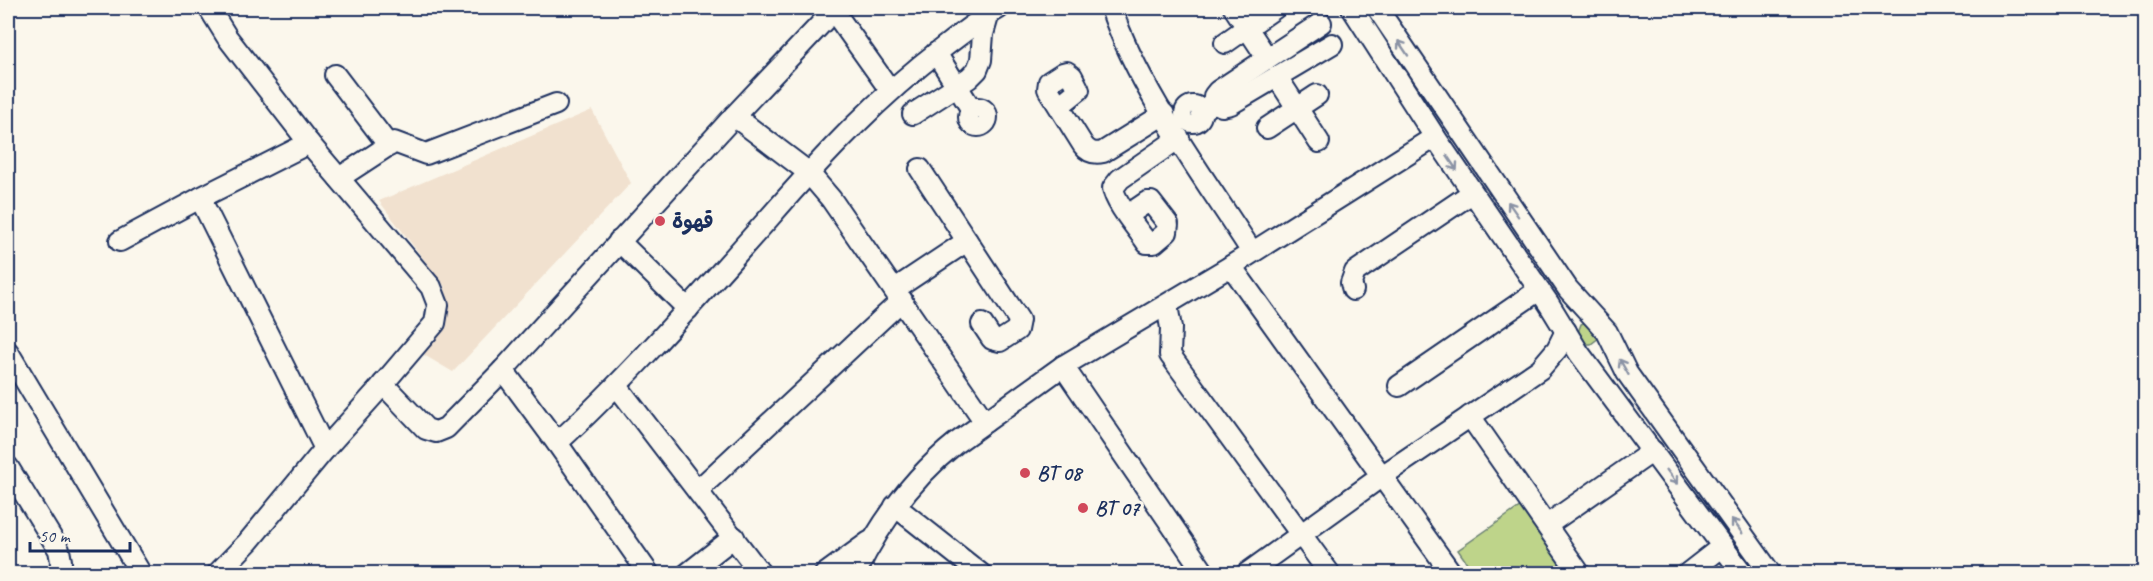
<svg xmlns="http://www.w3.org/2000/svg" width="2153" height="581" viewBox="0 0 2153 581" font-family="Caveat,'Playpen Sans Arabic',sans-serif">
<rect width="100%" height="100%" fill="#fbf7ec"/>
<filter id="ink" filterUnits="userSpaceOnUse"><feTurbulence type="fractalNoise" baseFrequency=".0167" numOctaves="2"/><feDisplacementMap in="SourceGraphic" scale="12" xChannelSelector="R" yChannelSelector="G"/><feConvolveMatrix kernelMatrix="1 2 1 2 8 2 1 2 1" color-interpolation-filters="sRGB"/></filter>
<g filter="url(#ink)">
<!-- built -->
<polygon fill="#f1e1cf" points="592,110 631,183 453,372 424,355 446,311 445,287 379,201"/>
<!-- green -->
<g fill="#bed48a" stroke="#6c8274" stroke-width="1.5">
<polygon points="1588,321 1600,337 1591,344 1584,344 1577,335 1581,324"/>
<polygon points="1521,506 1568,573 1474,573 1458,550"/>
</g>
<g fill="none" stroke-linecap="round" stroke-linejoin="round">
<!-- minor casing -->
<g stroke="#1b2f5e" stroke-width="24">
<g id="minor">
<polyline points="209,8 227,37 309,143 431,287 438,305 435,323 378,390 325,449 248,542 217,574"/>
<path d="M1111,8C1140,92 1204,177 1252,252"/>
<polyline points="1234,8 1267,58"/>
<polyline points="1352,8 1435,137 1549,304 1579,353 1743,574"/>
<polyline points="1377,8 1568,289 1607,332 1627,373 1771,574"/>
<polyline points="833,10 890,90"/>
<polyline points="1225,43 1275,8"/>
<polyline points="936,53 972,110"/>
<polyline points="335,75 389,146"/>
<polyline points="1277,77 1319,142"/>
<polyline points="1214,102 1222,106 1231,104 1332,44"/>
<circle cx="1193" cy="114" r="8"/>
<path d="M1059,106L1079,90L1072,76L1067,72L1063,73L1049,82L1048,89L1083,145C1088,152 1094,154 1103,152L1164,114"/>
<circle cx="978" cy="117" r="9"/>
<polyline points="1201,111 1214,102 1214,96 1218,91 1321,23"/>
<polyline points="913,114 969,78 977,70 981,60 983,34 989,13 987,10"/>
<polyline points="734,116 808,172 831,199 985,422"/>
<polyline points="1267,128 1317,95"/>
<polyline points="920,169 1019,320 1017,330 1000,341 992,339 982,324"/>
<polyline points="339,178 394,142 426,154 556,104"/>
<polyline points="200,198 325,449"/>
<path d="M1128,215L1147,202H1151L1168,224L1167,232L1154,243H1147L1145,240C1136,227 1115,203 1113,188L1120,179L1179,138"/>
<polyline points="120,241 200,198 309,143"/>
<polyline points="619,241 688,309"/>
<polyline points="1231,266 1452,574"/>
<polyline points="895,289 967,241"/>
<polyline points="1353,290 1351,283 1355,272 1472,193"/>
<polyline points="1167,305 1171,328 1170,355 1330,574"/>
<polyline points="8,352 141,574"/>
<polyline points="1063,366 1205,574"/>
<polyline points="503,370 557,443 649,574"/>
<polyline points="383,384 426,429 436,432 446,428 503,370 734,116 836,8"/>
<polyline points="617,386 761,574"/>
<polyline points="1399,386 1539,290"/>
<polyline points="1470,416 1580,574"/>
<path d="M557,443C633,373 700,295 769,218C823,156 878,97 944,47C962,33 980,19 999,8"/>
<polyline points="8,467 59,550 61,561 60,574"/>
<polyline points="698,490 902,300"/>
<polyline points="895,506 981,574"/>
<polyline points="1547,525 1653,451"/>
<polyline points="687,574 734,537"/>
<polyline points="825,574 869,542"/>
<path d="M855,574C880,523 912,478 956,443L1063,366L1231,266L1435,137"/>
<polyline points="1246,574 1382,476 1540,369 1557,349 1566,331"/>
<polyline points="1687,574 1723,546"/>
</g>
</g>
<!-- minor -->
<use href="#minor" stroke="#fbf7ec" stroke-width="20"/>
</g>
<!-- one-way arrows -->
<defs><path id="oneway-shaft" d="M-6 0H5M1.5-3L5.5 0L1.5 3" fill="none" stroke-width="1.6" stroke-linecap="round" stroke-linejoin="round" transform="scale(1.5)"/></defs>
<g stroke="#8b93a5">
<use href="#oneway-shaft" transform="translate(1403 48) rotate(-124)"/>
<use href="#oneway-shaft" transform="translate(1452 163) rotate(56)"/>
<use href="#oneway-shaft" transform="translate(1513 209) rotate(-125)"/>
<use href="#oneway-shaft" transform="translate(1624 367) rotate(-120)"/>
<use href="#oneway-shaft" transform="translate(1672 477) rotate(53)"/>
<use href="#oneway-shaft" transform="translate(1737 526) rotate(-126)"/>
</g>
</g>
<!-- markers -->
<g fill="#d1495b" stroke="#fbf7ec" stroke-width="2">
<circle cx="660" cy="221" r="6"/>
<circle cx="1025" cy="473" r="6"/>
<circle cx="1083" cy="508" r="6"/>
</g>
<g text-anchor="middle" stroke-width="6" stroke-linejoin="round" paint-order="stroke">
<!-- poi labels -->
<g font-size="21" font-weight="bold" fill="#1b2f5e" stroke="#fbf7ec" text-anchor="start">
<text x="672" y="228">قهوة</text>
<text x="1037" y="480">BT 08</text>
<text x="1095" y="515">BT 07</text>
</g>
</g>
<!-- margin -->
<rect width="2153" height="581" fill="none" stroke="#fbf7ec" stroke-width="30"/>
<rect x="15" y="15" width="2123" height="551" fill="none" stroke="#1b2f5e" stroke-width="2" filter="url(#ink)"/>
<!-- scale -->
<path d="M30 542v9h100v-9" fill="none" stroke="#1b2f5e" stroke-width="3"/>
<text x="39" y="542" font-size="18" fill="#1b2f5e" stroke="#fbf7ec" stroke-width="4.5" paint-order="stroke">50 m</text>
</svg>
